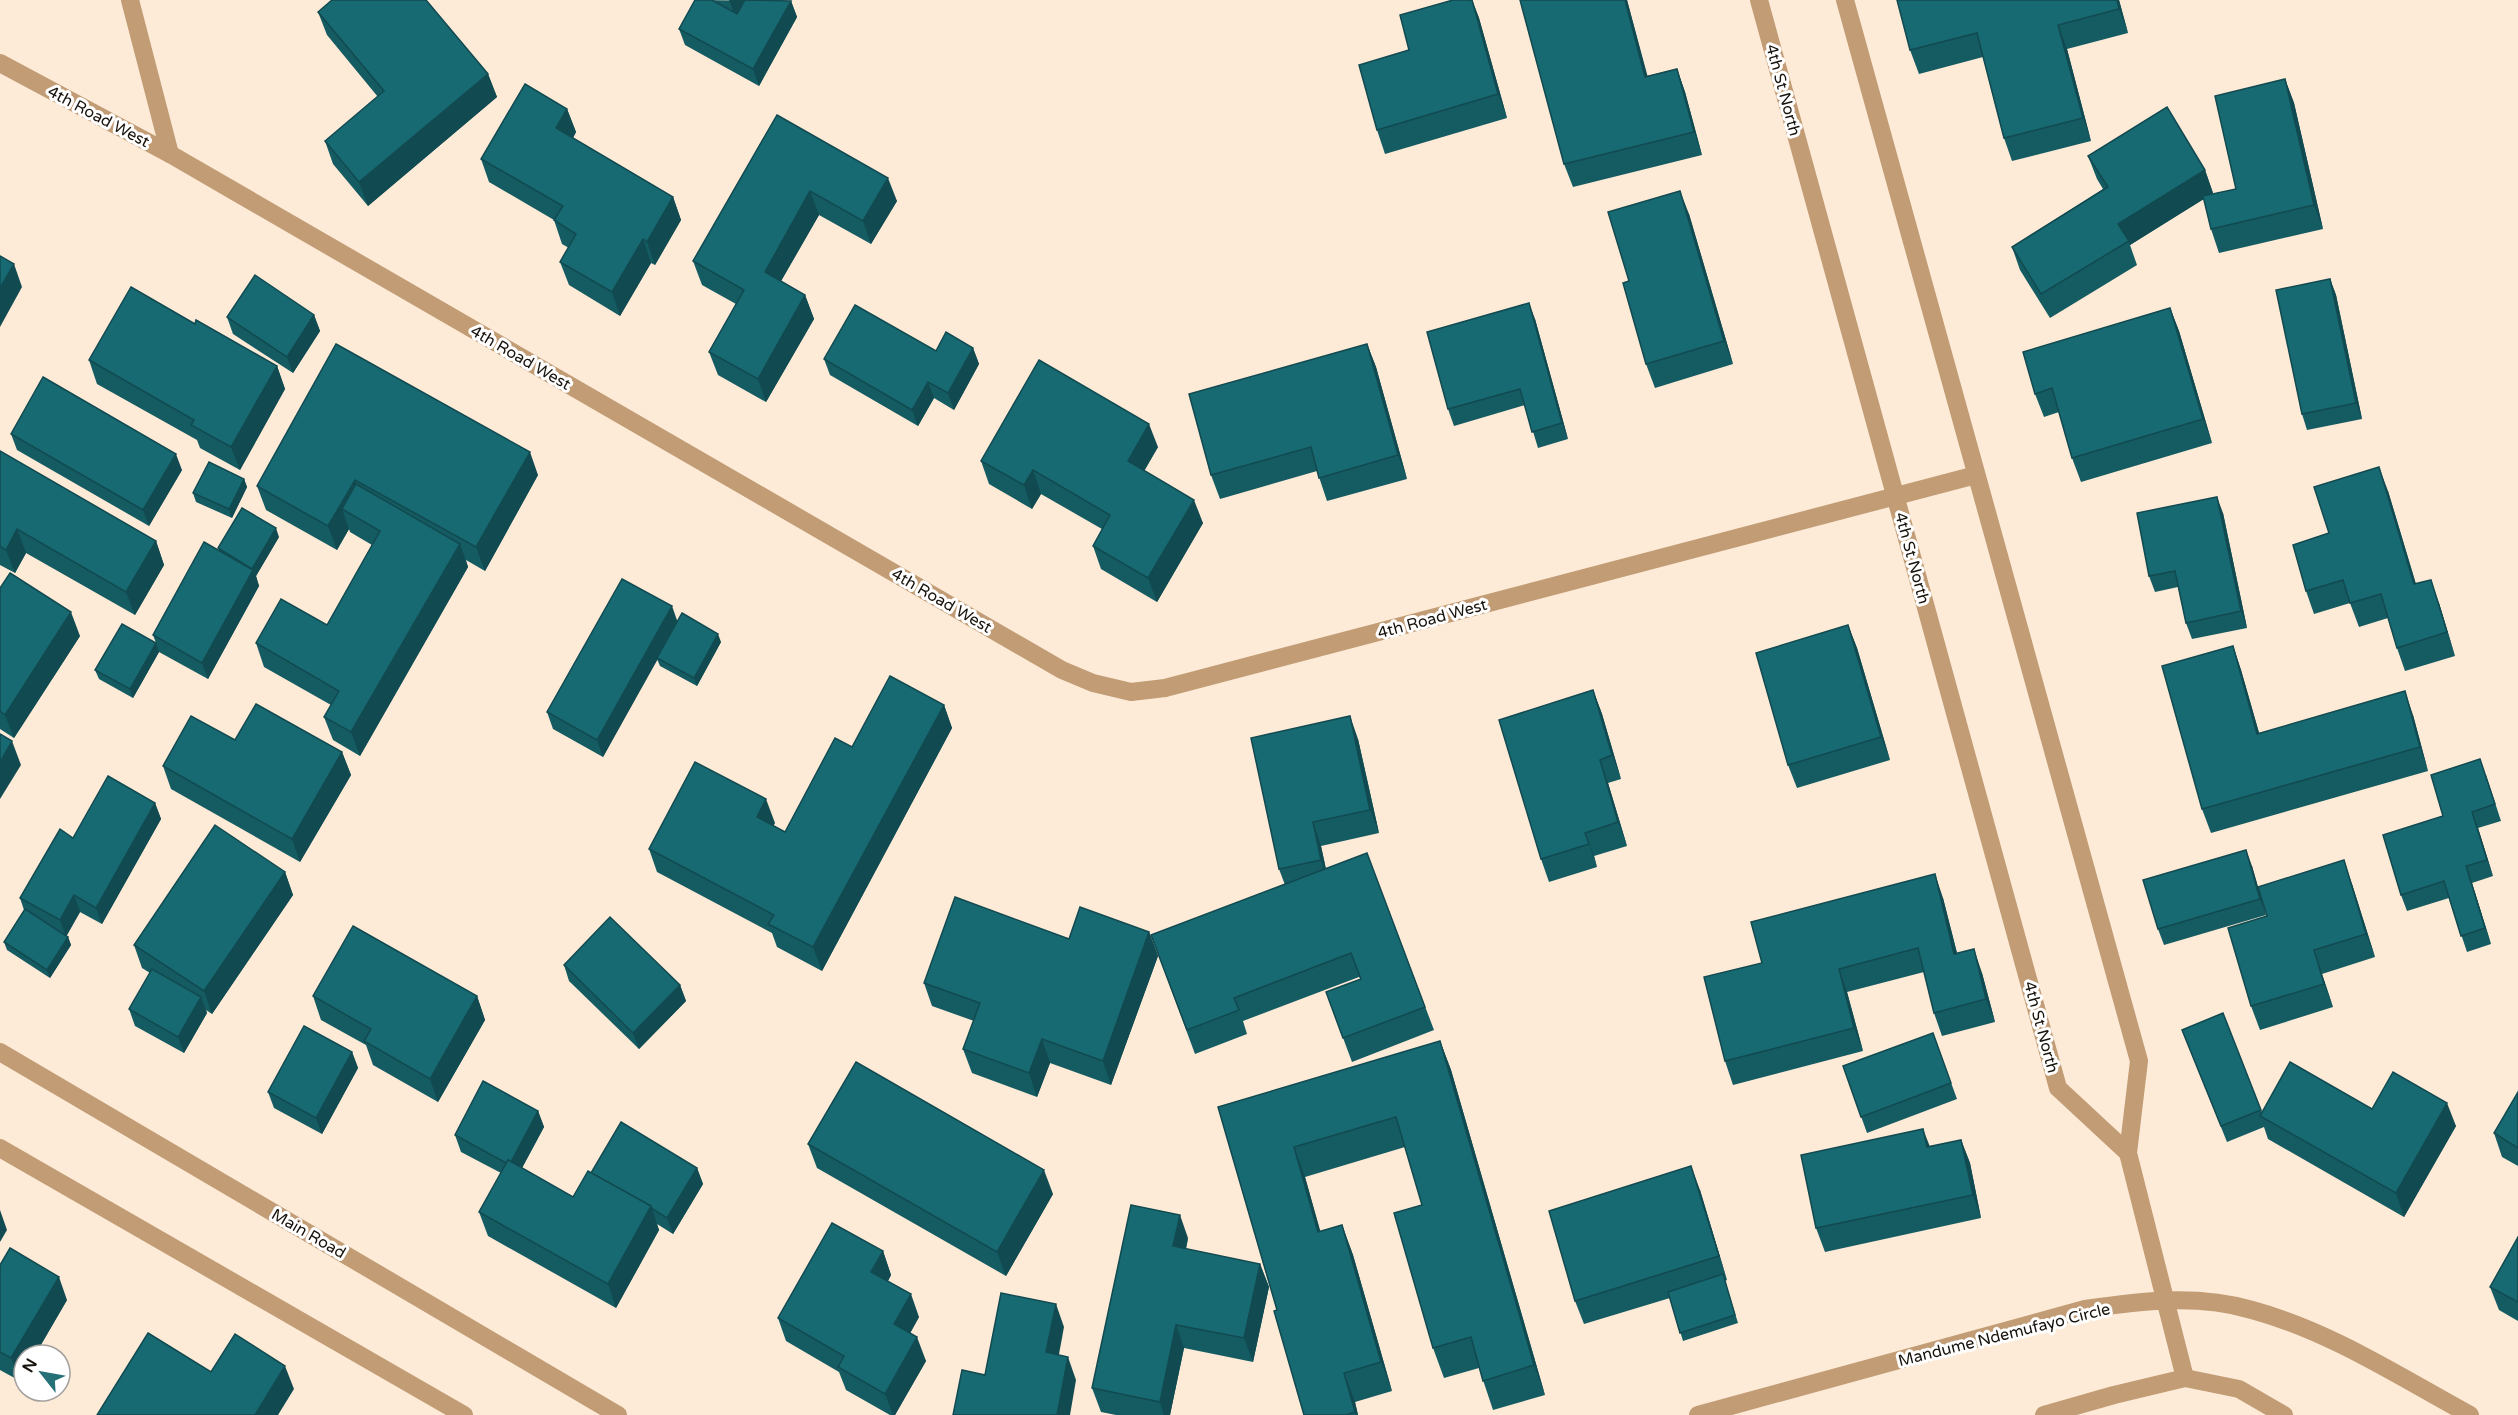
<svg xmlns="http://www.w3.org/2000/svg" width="2518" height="1415" viewBox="0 0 2518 1415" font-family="'Varela Round',sans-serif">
<rect width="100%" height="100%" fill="#fdebd8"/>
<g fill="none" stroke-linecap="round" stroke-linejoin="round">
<!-- minor -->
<g stroke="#c19c75" stroke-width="18">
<polyline points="130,0 170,154"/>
<polyline points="1759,0 2058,1088 2128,1153"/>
<polyline points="1845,0 2139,1061 2128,1153 2185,1378"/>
<polyline points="0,63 170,154 1062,670 1093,683 1131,692 1165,688 1976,475"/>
<polyline points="0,1052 618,1415"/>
<polyline points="0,1148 464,1415"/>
<path d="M1698,1415L2085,1309C2140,1301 2197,1294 2252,1310C2330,1331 2400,1377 2470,1415"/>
<polyline points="2044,1415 2114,1395 2185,1378 2239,1389 2284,1415"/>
</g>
</g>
<!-- wall -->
<g fill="#155b62">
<polygon points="695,0 791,1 797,17 759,86 685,45 679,29"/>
<polygon points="1472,0 1479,18 1507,118 1385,154 1377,130 1409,50"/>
<polygon points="1520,0 1627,0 1647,76 1677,69 1685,92 1702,155 1573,187 1564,164"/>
<polygon points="1897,0 2119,0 2128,33 2067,49 2091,141 2012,161 2004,138 1983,57 1919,74 1910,50"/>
<polygon points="318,12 488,74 497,97 368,206 333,164 325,141 378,97 327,35"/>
<polygon points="2285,79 2294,103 2323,229 2219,253 2211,229 2204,199 2130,245 2137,265 2050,318 2020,270 2012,247 2103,189 2097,179 2088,156 2205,170 2213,193 2212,194 2236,189"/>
<polygon points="567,109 576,132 573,138 673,197 681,220 655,265 651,263 620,316 569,285 560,262 569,248 562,244 554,220 489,182 481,159"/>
<polygon points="777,115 897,201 871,244 819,215 781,281 805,295 814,319 766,402 718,375 709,352 736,304 702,285 693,261"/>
<polygon points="1689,214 1733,364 1655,388 1646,364 1629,281"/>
<polygon points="2330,279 2336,295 2362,419 2307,430 2302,414"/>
<polygon points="2170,308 2179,331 2212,443 2081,482 2072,458 2059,412 2044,417 2035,394"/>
<polygon points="314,315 320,331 293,373 233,334 227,317"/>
<polygon points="1535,319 1568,439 1538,448 1525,405 1454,426 1448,409"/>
<polygon points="195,324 277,366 285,389 240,470 200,448 197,440 97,384 89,360"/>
<polygon points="336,344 538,475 485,571 466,560 468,567 360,756 333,740 324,717 331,705 264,667 256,643 327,625 372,545 350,532 349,529 337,550 266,510 257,486"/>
<polygon points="1367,344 1376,367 1407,479 1327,501 1317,471 1220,499 1211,475"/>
<polygon points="973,348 979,364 954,410 934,398 918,426 830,375 824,359"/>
<polygon points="11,434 182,470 149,526 17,450"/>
<polygon points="1158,447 1144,471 1203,523 1157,602 1101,569 1093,546 1102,529 1041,494 1032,509 989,484 981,461"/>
<polygon points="0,451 156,541 164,565 135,615 26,553 15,573 0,565"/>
<polygon points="244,479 247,487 232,518 196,502 193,493"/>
<polygon points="2388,491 2416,584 2439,603 2455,656 2405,671 2397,648 2388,618 2359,627 2350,603 2314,614 2306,591 2329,533"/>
<polygon points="2223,513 2247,628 2192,639 2186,623 2178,587 2155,592 2149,576"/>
<polygon points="279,537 256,576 259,586 208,679 159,652 133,698 99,679 95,670 156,643 153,635 219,551 218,548"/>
<polygon points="0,588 80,636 14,738 0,729"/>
<polygon points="677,621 721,642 697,686 660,666 657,659 603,757 553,729 547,712"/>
<polygon points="1848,625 1857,648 1890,760 1797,788 1788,765"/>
<polygon points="2233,646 2241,670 2259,733 2413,715 2428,771 2211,833 2202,809"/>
<polygon points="1593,690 1602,714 1621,779 1608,783 1627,846 1594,856 1597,867 1549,882 1541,859"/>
<polygon points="944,705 952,728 822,971 777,947 772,933 657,872 649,849 775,823 773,825 785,832 852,747"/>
<polygon points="1358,739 1379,833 1321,846 1326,869 1367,853 1434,1030 1352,1062 1326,992 1361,979 1359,977 1243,1021 1247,1034 1195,1054 1151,935 1285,885 1279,869"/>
<polygon points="235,740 342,752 351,775 300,862 171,789 163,766"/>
<polygon points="2486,775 2501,821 2478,828 2493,876 2472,883 2491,944 2467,952 2449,898 2407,911 2401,895 2443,816"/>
<polygon points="155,803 161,819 102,924 80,912 66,936 68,937 71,945 50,978 7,950 4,942 24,910 20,898 73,838"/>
<polygon points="2252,866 2266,915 2164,945 2158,929"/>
<polygon points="285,872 293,895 212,1014 206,1010 207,1013 184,1053 135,1026 129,1009 150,973 142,968 134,945"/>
<polygon points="2352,884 2375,957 2322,974 2333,1007 2260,1030 2251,1006 2267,916"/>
<polygon points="1943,898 1957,953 1982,973 1995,1022 1942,1036 1934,1013 1924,972 1847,992 1863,1051 1733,1085 1725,1061 1762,963"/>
<polygon points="1149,932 1158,956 1111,1085 1050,1063 1037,1097 972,1073 963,1049 974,1021 932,1006 924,983 1069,939"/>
<polygon points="564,965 680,985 686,1001 639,1049 569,981"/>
<polygon points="313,996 477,996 485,1020 438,1102 373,1065 366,1045 321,1020"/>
<polygon points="2223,1013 2262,1112 2372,1109 2456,1126 2404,1217 2268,1139 2264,1127 2227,1142 2182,1030"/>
<polygon points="1933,1033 1957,1099 1867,1133 1843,1066"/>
<polygon points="1440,1041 1451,1070 1545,1395 1493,1410 1479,1368 1444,1378 1433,1348 1422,1205 1405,1147 1305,1177 1320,1231 1342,1225 1353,1255 1392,1391 1355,1402 1358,1415 1304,1415 1277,1310 1218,1107"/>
<polygon points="352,1052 358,1068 322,1134 274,1108 268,1092"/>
<polygon points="2518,1092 2518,1166 2502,1157 2494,1133"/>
<polygon points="538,1111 544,1127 522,1168 573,1197 592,1173 697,1168 703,1184 673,1234 657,1224 659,1230 616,1308 488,1236 479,1212 501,1173 461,1152 455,1135"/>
<polygon points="1961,1140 1970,1163 1981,1218 1825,1252 1816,1228"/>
<polygon points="808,1144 1053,1194 1006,1276 817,1168"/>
<polygon points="1700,1190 1727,1280 1725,1281 1738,1323 1683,1341 1670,1298 1584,1324 1575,1301"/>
<polygon points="2518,1237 2518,1321 2499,1310 2490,1287"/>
<polygon points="1188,1238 1186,1249 1260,1264 1269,1287 1253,1362 1184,1348 1170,1415 1116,1415 1101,1412 1092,1388"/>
<polygon points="883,1251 891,1275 888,1281 919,1317 910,1333 926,1361 895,1415 890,1415 846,1390 839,1372 786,1341 778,1318"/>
<polygon points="0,1265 67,1300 35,1355 24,1355 20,1381 0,1370"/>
</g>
<!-- shaded-wall -->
<g fill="#114a50">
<polygon points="729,0 751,0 738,23"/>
<polygon points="1472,0 1479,18 1507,118 1498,94"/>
<polygon points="1625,0 1627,0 1654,100 1645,77"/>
<polygon points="2117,0 2119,0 2128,33 2119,9"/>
<polygon points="791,1 797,17 759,86 753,69"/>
<polygon points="2058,25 2067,49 2091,141 2083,118"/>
<polygon points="1677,69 1685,92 1702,155 1694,132"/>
<polygon points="488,74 497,97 368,206 359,182"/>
<polygon points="2285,79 2294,103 2323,229 2314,205"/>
<polygon points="567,109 576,132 565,152 556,128"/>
<polygon points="2205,170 2213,193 2130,245 2118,224"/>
<polygon points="888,178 897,201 871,244 863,221"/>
<polygon points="810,191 819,215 773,295 765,272"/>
<polygon points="1680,191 1689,214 1733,364 1724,341"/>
<polygon points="673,197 681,220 655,265 647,242"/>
<polygon points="643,239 651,263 620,316 612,292"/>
<polygon points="14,264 22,287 0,327 0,288"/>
<polygon points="2330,279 2336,295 2362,419 2356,403"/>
<polygon points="805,295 814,319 766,402 758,379"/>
<polygon points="1529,303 1535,319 1568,439 1562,423"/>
<polygon points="2170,308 2179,331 2212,443 2203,419"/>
<polygon points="314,315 320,331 293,373 287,357"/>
<polygon points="1367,344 1376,367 1407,479 1398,455"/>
<polygon points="973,348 979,364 954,410 948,393"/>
<polygon points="277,366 285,389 240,470 231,447"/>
<polygon points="928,382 934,398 918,426 912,410"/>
<polygon points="1149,424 1158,447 1136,485 1128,461"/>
<polygon points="530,452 538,475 485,571 476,547"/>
<polygon points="176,454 182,470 149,526 143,510"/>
<polygon points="2379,467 2388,491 2423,608 2414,584"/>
<polygon points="1033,470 1041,494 1032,509 1024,485"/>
<polygon points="244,479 247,487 232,518 229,509"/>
<polygon points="355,480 363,503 342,509 349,529 337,550 328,526"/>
<polygon points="2217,497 2223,513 2247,628 2241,611"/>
<polygon points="1194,500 1203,523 1157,602 1148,578"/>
<polygon points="276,528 279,537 256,576 259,586 208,679 202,663 252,569"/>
<polygon points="17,529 26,553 15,573 6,550"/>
<polygon points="156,541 164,565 135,615 126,592"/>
<polygon points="460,544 468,567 360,756 351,732"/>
<polygon points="2431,580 2439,603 2455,656 2447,632"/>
<polygon points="672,606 678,623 603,757 597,740"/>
<polygon points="71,612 80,636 14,738 5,715"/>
<polygon points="1848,625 1857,648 1890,760 1881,737"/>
<polygon points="718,634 721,642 697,686 694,678"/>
<polygon points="156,643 159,652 133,698 130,689"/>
<polygon points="2233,646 2241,670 2266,757 2257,734"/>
<polygon points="1593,690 1602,714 1621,779 1612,755"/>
<polygon points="2405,691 2413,715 2428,771 2420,747"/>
<polygon points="944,705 952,728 822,971 813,947"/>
<polygon points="1350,716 1358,739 1379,833 1370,810"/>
<polygon points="12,741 21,765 0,799 0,762"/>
<polygon points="342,752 351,775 300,862 292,839"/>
<polygon points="1600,760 1608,783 1627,846 1618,822"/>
<polygon points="766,799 775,823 765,840 757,817"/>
<polygon points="155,803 161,819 102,924 96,908"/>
<polygon points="2472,812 2478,828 2493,876 2487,860"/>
<polygon points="1313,822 1321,846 1329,884 1321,860"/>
<polygon points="1585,833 1594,856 1597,867 1589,844"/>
<polygon points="2246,850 2252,866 2266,915 2260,899"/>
<polygon points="2344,860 2352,884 2375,957 2366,934"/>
<polygon points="2466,866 2472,883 2491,944 2485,928"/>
<polygon points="285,872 293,895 212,1014 204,991"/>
<polygon points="1935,874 1943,898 1963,977 1954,954"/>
<polygon points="74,895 80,912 66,937 60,920"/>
<polygon points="1149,932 1158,956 1111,1085 1103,1061"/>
<polygon points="68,937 71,945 50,978 47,970"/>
<polygon points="1974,949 1982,973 1995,1022 1986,999"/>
<polygon points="2314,950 2333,1007 2324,984"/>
<polygon points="1839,969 1847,992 1863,1051 1854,1028"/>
<polygon points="680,985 686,1001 639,1049 633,1033"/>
<polygon points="477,996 485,1020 438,1102 430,1079"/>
<polygon points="201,997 207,1013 184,1053 178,1037"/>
<polygon points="1042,1039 1050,1063 1037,1097 1029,1073"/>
<polygon points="1440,1041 1451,1070 1545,1395 1534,1365"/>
<polygon points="352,1052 358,1068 322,1134 316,1118"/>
<polygon points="2447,1103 2456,1126 2404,1217 2396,1193"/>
<polygon points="538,1111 544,1127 515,1181 509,1165"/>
<polygon points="1923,1129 1932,1152 1927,1147"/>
<polygon points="1961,1140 1970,1163 1981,1218 1973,1195"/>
<polygon points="1294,1147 1305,1177 1329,1262 1318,1232"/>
<polygon points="1691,1166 1700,1190 1727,1280 1719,1256"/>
<polygon points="697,1168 703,1184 673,1234 667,1218"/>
<polygon points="1044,1170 1053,1194 1006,1276 997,1252"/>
<polygon points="651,1206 659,1230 616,1308 608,1284"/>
<polygon points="0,1210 7,1230 0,1242"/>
<polygon points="1180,1215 1188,1238 1182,1269 1173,1246"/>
<polygon points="1342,1225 1353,1255 1392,1391 1381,1362"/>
<polygon points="883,1251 891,1275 880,1295 871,1272"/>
<polygon points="1260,1264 1269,1287 1253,1362 1244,1338"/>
<polygon points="59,1277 67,1300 35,1355 24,1355 24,1374 20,1381 11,1358"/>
<polygon points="911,1294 919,1317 902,1348 894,1324"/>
<polygon points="1056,1304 1064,1327 1055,1376 1046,1352"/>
<polygon points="1176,1325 1184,1348 1170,1415 1164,1415 1160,1402"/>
<polygon points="917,1337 926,1361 895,1415 893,1415 885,1394"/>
<polygon points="1068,1357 1076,1380 1070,1415 1057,1415"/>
<polygon points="285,1366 294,1389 278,1415 255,1415"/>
<polygon points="1344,1373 1355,1402 1358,1415 1356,1415 1355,1412"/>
</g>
<!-- building -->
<g fill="#186a72" stroke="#114a50" stroke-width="1.5">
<polygon points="332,0 426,0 488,74 359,182 325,141 384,91 318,12"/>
<polygon points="695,0 712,0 737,14 745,0 791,1 753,69 679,29"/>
<polygon points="1453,0 1472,0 1498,94 1377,130 1359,65 1409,50 1400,15"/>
<polygon points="1520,0 1625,0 1645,77 1677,69 1694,132 1564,164"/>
<polygon points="1897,0 2117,0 2119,9 2058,25 2083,118 2004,138 1977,33 1910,50"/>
<polygon points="2285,79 2314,205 2211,229 2203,196 2236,189 2215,96"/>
<polygon points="525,84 567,109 556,128 673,197 647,242 643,239 612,292 560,262 576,234 554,220 563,206 481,159"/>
<polygon points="2167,107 2205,170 2118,224 2129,241 2041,294 2012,247 2108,187 2088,156"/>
<polygon points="777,115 888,178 863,221 810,191 765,272 805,295 758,379 709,352 744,290 693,261"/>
<polygon points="1680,191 1724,341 1646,364 1623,283 1629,281 1608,212"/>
<polygon points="0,256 14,264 0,288"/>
<polygon points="255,275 314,315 287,357 227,317"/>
<polygon points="2330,279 2356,403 2302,414 2276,290"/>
<polygon points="131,287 195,324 196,320 277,366 231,447 191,425 194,420 89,360"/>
<polygon points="1529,303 1562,423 1532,432 1520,389 1448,409 1427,332"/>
<polygon points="855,305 936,351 946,332 973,348 948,393 928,382 912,410 824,359"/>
<polygon points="2170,308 2203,419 2072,458 2052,388 2035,394 2023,352"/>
<polygon points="336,344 530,452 476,547 355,480 328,526 257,486"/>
<polygon points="1367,344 1398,455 1319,478 1311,447 1211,475 1189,394"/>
<polygon points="1039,360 1149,424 1128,461 1194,500 1148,578 1093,546 1110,515 1033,470 1024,485 981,461"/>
<polygon points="43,377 176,454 143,510 11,434"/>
<polygon points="0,451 156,541 126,592 17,529 6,550 0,546"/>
<polygon points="209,462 244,479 229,509 193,493"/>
<polygon points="2379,467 2414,584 2431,580 2447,632 2397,648 2381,594 2350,603 2343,580 2306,591 2293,545 2329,533 2314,487"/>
<polygon points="356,484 460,544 351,732 324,717 339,691 256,643 281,599 327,625 380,531 342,509"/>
<polygon points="2217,497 2241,611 2186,623 2175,571 2149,576 2137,513"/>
<polygon points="242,508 276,528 252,569 218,548"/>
<polygon points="204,542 253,570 202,663 153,635"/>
<polygon points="10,573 71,612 5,715 0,711 0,588"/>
<polygon points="622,579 672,606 597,740 547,712"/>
<polygon points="682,613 718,634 694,678 657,658"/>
<polygon points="122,624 156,643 130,689 95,670"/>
<polygon points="1848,625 1881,737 1788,765 1756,653"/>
<polygon points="2233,646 2257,734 2405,691 2420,747 2202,809 2162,666"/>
<polygon points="890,676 944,705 813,947 768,924 774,915 649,849 695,762 766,799 757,817 785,832 835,738 852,747"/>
<polygon points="1593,690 1612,755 1600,760 1618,822 1585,833 1589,844 1541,859 1499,720"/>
<polygon points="256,704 342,752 292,839 163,766 191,716 235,740"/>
<polygon points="1350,716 1370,810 1313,822 1321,860 1279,869 1251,738"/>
<polygon points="0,734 12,741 0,762"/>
<polygon points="2480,759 2495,804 2472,812 2487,860 2466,866 2485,928 2461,936 2444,881 2401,895 2383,835 2443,816 2431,775"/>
<polygon points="108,776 155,803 96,908 74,895 60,920 20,898 60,829 73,838"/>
<polygon points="215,825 285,872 204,991 134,945"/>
<polygon points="2246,850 2260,899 2158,929 2143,880"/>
<polygon points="1367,853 1425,1007 1343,1038 1326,992 1361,979 1351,953 1234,998 1239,1010 1187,1030 1151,935"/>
<polygon points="2344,860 2366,934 2314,950 2324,984 2251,1006 2228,928 2267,916 2258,887"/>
<polygon points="1935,874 1954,954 1974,949 1986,999 1934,1013 1918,948 1839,969 1854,1028 1725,1061 1704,977 1762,963 1751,922"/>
<polygon points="955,897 1069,939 1080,907 1149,932 1103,1061 1042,1039 1029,1073 963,1049 980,1003 924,983"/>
<polygon points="25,909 68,937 47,970 4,942"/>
<polygon points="610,917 680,985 633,1033 564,965"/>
<polygon points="353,926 477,996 430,1079 364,1041 371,1029 313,996"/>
<polygon points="152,969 201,997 178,1037 129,1009"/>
<polygon points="2223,1013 2261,1110 2221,1126 2182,1030"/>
<polygon points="304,1026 352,1052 316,1118 268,1092"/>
<polygon points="1933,1033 1951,1083 1861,1117 1843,1066"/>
<polygon points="1440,1041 1534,1365 1483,1381 1471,1337 1433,1348 1394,1213 1422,1205 1396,1117 1294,1147 1318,1232 1342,1225 1381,1362 1344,1373 1355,1412 1346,1415 1304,1415 1274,1311 1277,1310 1218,1107"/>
<polygon points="856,1062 1044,1170 997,1252 808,1144"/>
<polygon points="2290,1062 2372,1109 2393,1072 2447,1103 2396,1193 2260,1116"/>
<polygon points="483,1081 538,1111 511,1162 508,1160 506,1163 455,1135"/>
<polygon points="2518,1092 2518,1148 2494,1133"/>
<polygon points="621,1122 697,1168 667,1218 651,1208 651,1206 591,1173"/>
<polygon points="1923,1129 1927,1147 1961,1140 1973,1195 1816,1228 1801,1155"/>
<polygon points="508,1160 573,1197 588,1171 651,1206 608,1284 479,1212"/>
<polygon points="1691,1166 1719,1256 1575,1301 1549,1211"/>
<polygon points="1131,1205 1180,1215 1173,1246 1260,1264 1244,1338 1176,1325 1160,1402 1092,1388"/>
<polygon points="832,1223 883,1251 871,1272 911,1294 894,1324 917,1337 885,1394 838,1367 844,1356 778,1318"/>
<polygon points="2518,1237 2518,1302 2490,1287"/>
<polygon points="10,1248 59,1277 11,1358 0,1352 0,1265"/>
<polygon points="1723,1274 1735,1315 1680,1333 1668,1292"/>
<polygon points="1001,1293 1056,1304 1046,1352 1068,1357 1057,1415 953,1415 962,1370 985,1375"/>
<polygon points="148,1333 211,1372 235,1334 285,1366 255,1415 97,1415"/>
</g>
<g text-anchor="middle" stroke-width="6" stroke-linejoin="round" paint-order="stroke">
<!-- street labels -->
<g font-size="16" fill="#18120c" stroke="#fff">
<text transform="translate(1784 90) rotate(75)" y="6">4th St North</text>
<text transform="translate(99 116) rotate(28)" y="6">4th Road West</text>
<text transform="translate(521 357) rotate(30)" y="6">4th Road West</text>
<text transform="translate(1913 558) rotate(75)" y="6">4th St North</text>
<text transform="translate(942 600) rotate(30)" y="6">4th Road West</text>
<text transform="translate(1432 618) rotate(-15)" y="6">4th Road West</text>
<text transform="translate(2042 1027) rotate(75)" y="6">4th St North</text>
<text transform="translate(309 1233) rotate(30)" y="6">Main Road</text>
<text transform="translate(2004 1334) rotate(-14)" y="6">Mandume Ndemufayo Circle</text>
</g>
</g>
<!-- north arrow -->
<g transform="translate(42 1373) rotate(301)"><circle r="28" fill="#ffffff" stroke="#a3a09e" stroke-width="1.5"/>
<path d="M0-4.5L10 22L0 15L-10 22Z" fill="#267078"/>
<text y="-9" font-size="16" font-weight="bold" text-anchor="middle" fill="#18120c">N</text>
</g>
</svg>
